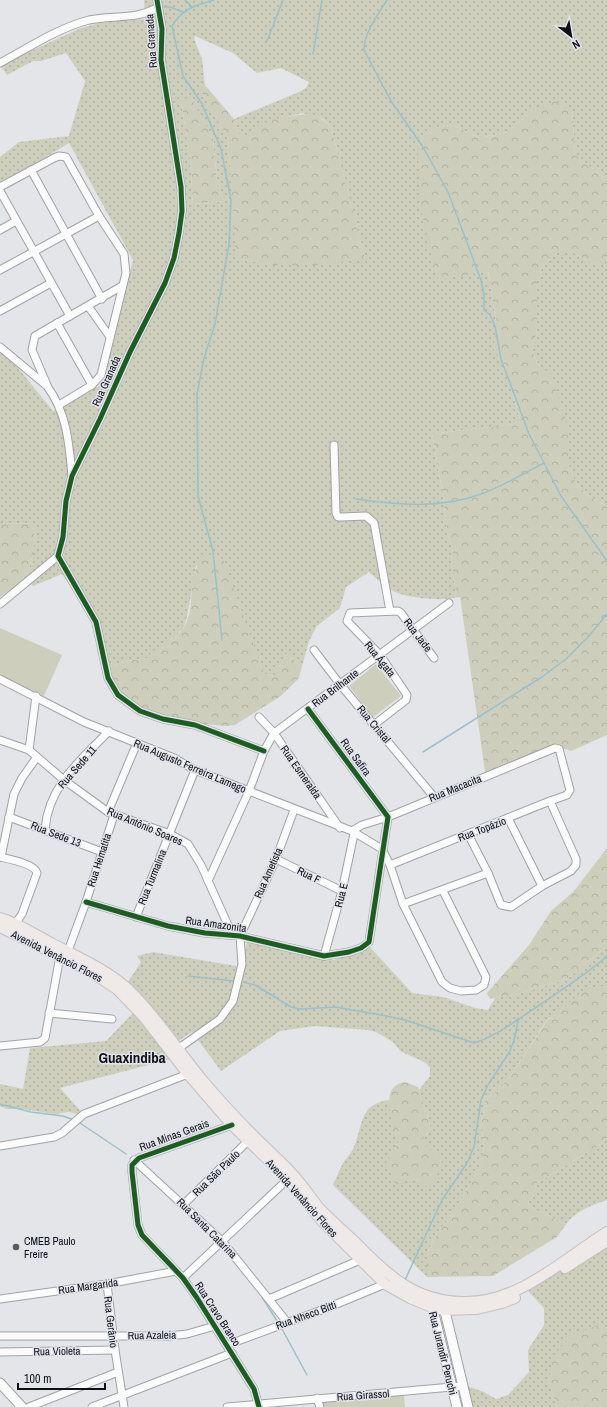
<svg xmlns="http://www.w3.org/2000/svg" width="607" height="1407" viewBox="0 0 607 1407" font-family="'Archivo Narrow',sans-serif">
<defs>
<pattern id="grass-dots" width="8" height="8" patternUnits="userSpaceOnUse"><rect width="8" height="8" fill="#cdcfbc"/><path d="M2 2h.1M6 6h.1" fill="none" stroke="#afb1a1" stroke-width="1.8" stroke-linecap="round"/></pattern>
<pattern id="forest-crowns" width="20" height="18" patternUnits="userSpaceOnUse"><rect width="20" height="18" fill="#cdcfbc"/><path d="M2 6a3 3 0 1 1 6 0M12 15a3 3 0 1 1 6 0" fill="none" stroke="#afb1a1"/></pattern>
</defs>
<rect width="100%" height="100%" fill="#e4e5e9"/>
<!-- grass -->
<g fill="url(#grass-dots)" fill-rule="evenodd">
<path d="M144,0H607V183L602,176L575,155L572,111L536,108L507,132L480,138L453,125L440,126L417,139L488,272L496,321L494,352L504,364L520,419L514,424L432,434L443,495L447,532L453,552L451,560L456,593L454,598C440,601 404,598 391,590C383,585 376,578 369,572L346,587L340,608L317,626L309,641L302,666L286,654L274,676L264,674L221,558L196,566L187,617L184,627L176,636L147,658L127,661L106,668L97,626L62,574L33,586L26,579L34,550L35,524L0,523V351L14,363L53,411L103,384L133,260L69,143L0,185V157L19,142L69,136L85,81L66,53L41,61H33L7,75L0,65L81,28L100,23L145,19ZM195,36L233,53L257,73L281,68L309,82L306,88L299,92L234,119L239,136H250L266,123L302,113L323,119L331,127L365,258H237L228,138L201,91L205,85L202,59L194,39ZM191,98L213,139L217,180L224,201L193,204L190,159L181,100Z"/>
<polygon points="558,252 572,252 593,264 604,261 607,259 607,506 590,497 576,484 568,463 568,427 532,351 537,331 537,280 543,266"/>
<path d="M247,942L334,960L370,947L412,993L443,997L475,1008L488,1010L495,998L522,993L567,979L607,946V987L603,986L547,1020L513,1072L500,1088L486,1100L481,1123L484,1147L481,1165L452,1215L437,1233L427,1253V1277L333,1185C337,1177 340,1167 345,1160C348,1156 352,1152 354,1147C363,1125 359,1104 389,1100L398,1142L413,1178L419,1180L424,1188L438,1156L428,1149L422,1140L431,1129L419,1090L430,1076V1068L426,1063L400,1051L393,1042L376,1032L368,1030L315,1026L280,1031L221,1071L192,1032L178,1041L128,982L141,962L137,956L153,952L242,967Z"/>
<polygon points="134,1012 171,1059 60,1088 85,1116 69,1112 55,1114 23,1109 7,1109 0,1106 0,1084 23,1089 30,1048 106,1041"/>
<path d="M607,1138V1200C592,1205 576,1211 566,1224L534,1209L528,1204L529,1200L533,1198L536,1184L602,1143Z"/>
<polygon points="607,1242 607,1328 600,1325 548,1380 557,1407 459,1407 453,1381 484,1392 496,1399 508,1395 529,1372 528,1350 544,1325 544,1308 528,1291"/>
</g>
<!-- forest -->
<g fill="url(#forest-crowns)">
<path d="M205,85L234,119L239,136C255,136 254,130 266,123C272,119 281,118 288,117C307,113 315,111 331,127L365,258L321,265H274L236,259L228,138L201,91Z"/>
<polygon points="191,97 213,139 217,180 224,201 193,204 190,159 181,100"/>
<polygon points="556,101 572,111 575,155 602,176 607,183 607,259 605,261 593,264 572,252 558,252 543,266 537,280 537,331 532,351 539,366 551,374 568,427 568,463 576,484 590,497 607,506 607,735 571,751 566,749 556,750 486,778 460,597 454,598 456,593 451,560 453,552 447,532 443,495 432,434 514,424 520,418 504,364 494,352 496,321 488,271 438,280 422,215 417,139 440,126 453,125 480,138 507,132 536,108"/>
<polygon points="0,523 35,524 34,550 26,579 0,597"/>
<path d="M203,557L221,558L224,561L264,674L274,676L286,654L302,666L299,678L281,696L235,725L225,726L170,721L121,701L106,668L127,661L147,658C156,645 175,642 184,627C197,605 185,579 203,557Z"/>
<polygon points="607,848 607,946 567,979 522,993 490,999 487,993 529,945 551,911 574,891"/>
<polygon points="603,986 607,987 607,1138 602,1143 536,1184 533,1198 529,1200 528,1204 534,1209 566,1224 557,1237 493,1276 427,1277 427,1253 437,1233 452,1215 481,1165 484,1147 481,1123 486,1100 500,1088 513,1072 547,1021 584,990"/>
<path d="M405,1082L418,1087L431,1129L422,1140C428,1149 436,1153 442,1161C438,1175 436,1182 423,1188L419,1180L413,1178L396,1185L386,1161L398,1142C394,1124 377,1086 405,1082Z"/>
<polygon points="600,1325 607,1328 607,1407 557,1407 548,1380 554,1355 572,1334"/>
</g>
<!-- green -->
<g fill="#cdcfbc">
<polygon points="0,628 62,655 44,696 0,675"/>
<polygon points="376,664 401,696 373,717 349,686"/>
<polygon points="404,1394 405,1407 320,1407 319,1401"/>
</g>
<g fill="none" stroke-linecap="round" stroke-linejoin="round">
<!-- stream -->
<g stroke="#9ac1ca" stroke-width="1.5">
<polyline points="185,0 192,7"/>
<path d="M214,0C196,5 182,9 172,26L183,76L202,104L221,149L231,200L229,244L215,324L204,358L197,394L198,496L213,551L222,640"/>
<path d="M387,0C378,15 364,32 364,50L391,101L423,147L448,192L481,280L484,295V310L490,315L495,326L501,359L529,434L543,461L561,496L607,561"/>
<polyline points="160,7 170,7 183,12"/>
<polyline points="267,41 283,0"/>
<polyline points="313,54 322,0"/>
<path d="M356,499C397,505 441,509 481,494C503,486 523,474 544,463"/>
<polyline points="423,752 542,677 566,659 589,636 607,614"/>
<polyline points="188,976 234,981"/>
<path d="M243,982L255,985L291,1007L300,1009L336,1007L386,1016L405,1020L474,1043C497,1036 518,1019 538,1006C561,990 586,975 607,956"/>
<polyline points="0,1104 31,1112 63,1116 74,1120"/>
<polyline points="80,1123 126,1154"/>
<polyline points="405,1280 442,1200 467,1163 474,1147 481,1100 488,1085 510,1051 515,1037 518,1019"/>
<polyline points="262,1297 277,1321"/>
<polyline points="282,1329 307,1375"/>
</g>
<!-- street casing -->
<g stroke="#a1a2a5" stroke-width="9">
<g id="street">
<polyline points="157,0 162,29 161,60 181,187 182,211 179,233 174,258 165,283 130,352 100,419 72,476 66,501 63,537 58,556 96,622 108,678 118,695 140,711 163,719 195,725 264,751"/>
<path d="M0,63C28,48 58,28 89,20C112,15 138,20 158,7"/>
<polyline points="31,170 102,299"/>
<polyline points="0,187 54,158 59,156 66,157 99,216 124,254 126,273 101,375 92,385 59,405"/>
<polyline points="0,191 70,316"/>
<polyline points="0,230 16,221"/>
<polyline points="0,270 99,216"/>
<polyline points="88,306 110,337"/>
<polyline points="0,311 51,283"/>
<polyline points="57,323 92,385"/>
<path d="M0,347L47,386C67,413 69,443 72,476"/>
<polyline points="47,385 32,350 35,336 122,286"/>
<polyline points="334,445 336,513 338,517 342,517 366,516 374,523 390,611"/>
<polyline points="0,604 58,556"/>
<polyline points="314,650 339,683 434,797"/>
<polyline points="0,679 84,722 174,758 195,770 352,831 382,849 390,865 403,904 442,982 450,988 461,991 476,990 484,985 486,977 443,891"/>
<polyline points="259,717 274,733 340,828"/>
<polyline points="375,724 406,700 407,695 380,655 347,621 350,613 398,611 401,613 434,658"/>
<polyline points="0,740 29,750 64,780 108,812 170,834 188,844 201,865 232,934"/>
<polyline points="29,750 36,696"/>
<polyline points="108,812 137,743"/>
<polyline points="9,817 102,852"/>
<polyline points="508,818 542,886"/>
<path d="M45,829C49,785 80,761 109,731"/>
<polyline points="352,831 362,825 388,817 555,748 559,749 570,790 567,795 550,801 390,865"/>
<polyline points="468,834 488,873 501,905 511,907 542,886 571,871 576,865 576,859 550,801"/>
<path d="M0,857C9,859 35,864 37,873L22,914L13,927"/>
<polyline points="1,857 14,794 22,778 37,757"/>
<polyline points="276,859 342,891"/>
<polyline points="208,881 249,791 264,751 274,733 449,603"/>
<polyline points="86,902 168,926 205,933 240,936 324,956 349,952 361,948 369,942 388,817 308,709"/>
<polyline points="403,904 488,873"/>
<polyline points="136,917 195,770"/>
<polyline points="68,951 86,902 114,815"/>
<polyline points="324,956 342,891 354,834"/>
<polyline points="49,1013 112,1019"/>
<polyline points="0,1046 40,1042 45,1038 60,956"/>
<polyline points="179,1048 220,1019 233,1001 242,964 240,936 276,859 294,810"/>
<polyline points="232,1125 139,1158 132,1165 132,1172 138,1225 142,1235 183,1278 197,1298 254,1389 259,1407"/>
<polyline points="0,1146 54,1137 62,1133 84,1114 188,1074"/>
<polyline points="134,1160 222,1241 287,1322"/>
<polyline points="184,1204 248,1141"/>
<polyline points="183,1278 288,1179"/>
<polyline points="107,1284 115,1350 124,1407"/>
<polyline points="0,1299 107,1284 176,1271"/>
<polyline points="269,1299 360,1260"/>
<polyline points="0,1336 169,1336 187,1334 215,1326"/>
<polyline points="227,1345 327,1308 385,1284"/>
<polyline points="0,1352 115,1350"/>
<polyline points="317,1398 320,1407"/>
<polyline points="29,1407 118,1372"/>
<polyline points="92,1407 232,1353"/>
<polyline points="227,1407 463,1386"/>
</g>
</g>
<!-- secondary casing -->
<g stroke="#a1a2a5" stroke-width="11">
<g id="secondary">
<polyline points="431,1302 457,1407"/>
<polyline points="443,1303 468,1407"/>
<polyline points="0,1383 22,1407"/>
</g>
</g>
<!-- primary casing -->
<g stroke="#c1c1c3" stroke-width="12">
<g id="primary">
<path d="M0,918C18,923 32,933 49,942C77,957 105,968 129,990C157,1017 178,1051 203,1081C222,1103 241,1124 262,1144C273,1155 285,1165 295,1177C304,1187 311,1198 319,1208C331,1220 344,1232 356,1243C387,1275 415,1301 462,1302C518,1304 562,1260 607,1232"/>
<polyline points="0,927 86,969 117,989 143,1016 188,1074 232,1125 288,1179 321,1220 385,1284 410,1298 432,1307 444,1310 477,1309 502,1303 515,1298"/>
<polyline points="565,1268 607,1241"/>
</g>
</g>
<!-- street -->
<use href="#street" stroke="#fbfbfc" stroke-width="7"/>
<!-- secondary -->
<use href="#secondary" stroke="#fbfbfc" stroke-width="9"/>
<!-- primary -->
<use href="#primary" stroke="#efe9e8" stroke-width="10"/>
<!-- cycleway casing -->
<g stroke="#e1e4ec" stroke-width="8">
<g id="cycleway">
<polyline points="157,0 162,29 161,60 181,187 182,211 179,233 174,258 165,283 130,352 100,419 72,476 66,501 63,537 58,556 96,622 108,678 118,695 140,711 163,719 195,725 264,751"/>
<polyline points="86,902 168,926 205,933 240,936 324,956 349,952 361,948 369,942 388,817 308,709"/>
<polyline points="232,1125 139,1158 132,1165 132,1172 138,1225 142,1235 183,1278 197,1298 254,1389 259,1407"/>
</g>
</g>
<!-- cycleway -->
<use href="#cycleway" stroke="#1b5e20" stroke-width="5"/>
</g>
<!-- markers -->
<circle fill="#5a5b5e" stroke="#e1e4ec" stroke-width="1.5" cx="16" cy="1247" r="4"/>
<g text-anchor="middle" stroke-width="3" stroke-linejoin="round" paint-order="stroke">
<!-- street labels -->
<g font-size="11" fill="#0f1013" stroke="#e1e4ec">
<text transform="translate(151 41) rotate(-94)" y="4">Rua Granada</text>
<text transform="translate(106 381) rotate(-66)" y="4">Rua Granada</text>
<text transform="translate(418 635) rotate(53)" y="4">Rua Jade</text>
<text transform="translate(380 659) rotate(51)" y="4">Rua Ágata</text>
<text transform="translate(335 688) rotate(-37)" y="4">Rua Brilhante</text>
<text transform="translate(374 724) rotate(50)" y="4">Rua Cristal</text>
<text transform="translate(356 757) rotate(54)" y="4">Rua Safira</text>
<text transform="translate(190 766) rotate(23)" y="4">Rua Augusto Ferreira Lamego</text>
<text transform="translate(77 767) rotate(-49)" y="4">Rua Sede 11</text>
<text transform="translate(301 772) rotate(55)" y="4">Rua Esmeralda</text>
<text transform="translate(455 788) rotate(-22)" y="4">Rua Macacita</text>
<text transform="translate(145 826) rotate(23)" y="4">Rua Antônio Soares</text>
<text transform="translate(482 829) rotate(-21)" y="4">Rua Topázio</text>
<text transform="translate(56 834) rotate(21)" y="4">Rua Sede 13</text>
<text transform="translate(99 860) rotate(-72)" y="4">Rua Hematita</text>
<text transform="translate(268 873) rotate(-66)" y="4">Rua Ametista</text>
<text transform="translate(309 875) rotate(26)" y="4">Rua F</text>
<text transform="translate(152 877) rotate(-68)" y="4">Rua Turmalina</text>
<text transform="translate(341 895) rotate(-76)" y="4">Rua E</text>
<text transform="translate(216 924) rotate(8)" y="4">Rua Amazonita</text>
<text transform="translate(57 956) rotate(27)" y="4">Avenida Venâncio Flores</text>
<text transform="translate(174 1135) rotate(-20)" y="4">Rua Minas Gerais</text>
<text transform="translate(216 1173) rotate(-44)" y="4">Rua São Paulo</text>
<text transform="translate(302 1198) rotate(48)" y="4">Avenida Venâncio Flores</text>
<text transform="translate(207 1228) rotate(45)" y="4">Rua Santa Catarina</text>
<text transform="translate(88 1286) rotate(-8)" y="4">Rua Margarida</text>
<text transform="translate(218 1314) rotate(57)" y="4">Rua Cravo Branco</text>
<text transform="translate(306 1315) rotate(-20)" y="4">Rua Nheco Bitti</text>
<text transform="translate(111 1322) rotate(83)" y="4">Rua Gerânio</text>
<text transform="translate(152 1335) rotate(-1)" y="4">Rua Azaleia</text>
<text transform="translate(57 1351) rotate(-1)" y="4">Rua Violeta</text>
<text transform="translate(443 1353) rotate(76)" y="4">Rua Jurandir Peruchi</text>
<text transform="translate(363 1395) rotate(-4)" y="4">Rua Girassol</text>
</g>
<!-- poi labels -->
<g font-size="11" fill="#0f1013" stroke="#e1e4ec" text-anchor="start">
<text x="24" y="1245">CMEB Paulo<tspan x="24" dy="13">Freire</tspan></text>
</g>
<!-- district labels -->
<g font-size="15" font-weight="bold" fill="#0f1013" stroke="#e1e4ec">
<text x="132" y="1063">Guaxindiba</text>
</g>
</g>
<!-- north arrow -->
<g transform="translate(571 36) rotate(149)" stroke="#e1e4ec" stroke-width="3" paint-order="stroke">
<path d="M0-3L7 15L0 10L-7 15Z" fill="#0f1013"/>
<text y="-6" font-size="11" font-weight="bold" text-anchor="middle" fill="#0f1013">N</text>
</g>
<!-- scale -->
<path d="M18 1383v6h87v-6" fill="none" stroke="#0f1013" stroke-width="2"/>
<text x="24" y="1383" font-size="12" fill="#0f1013" stroke="#e1e4ec" stroke-width="3" paint-order="stroke">100 m</text>
</svg>
